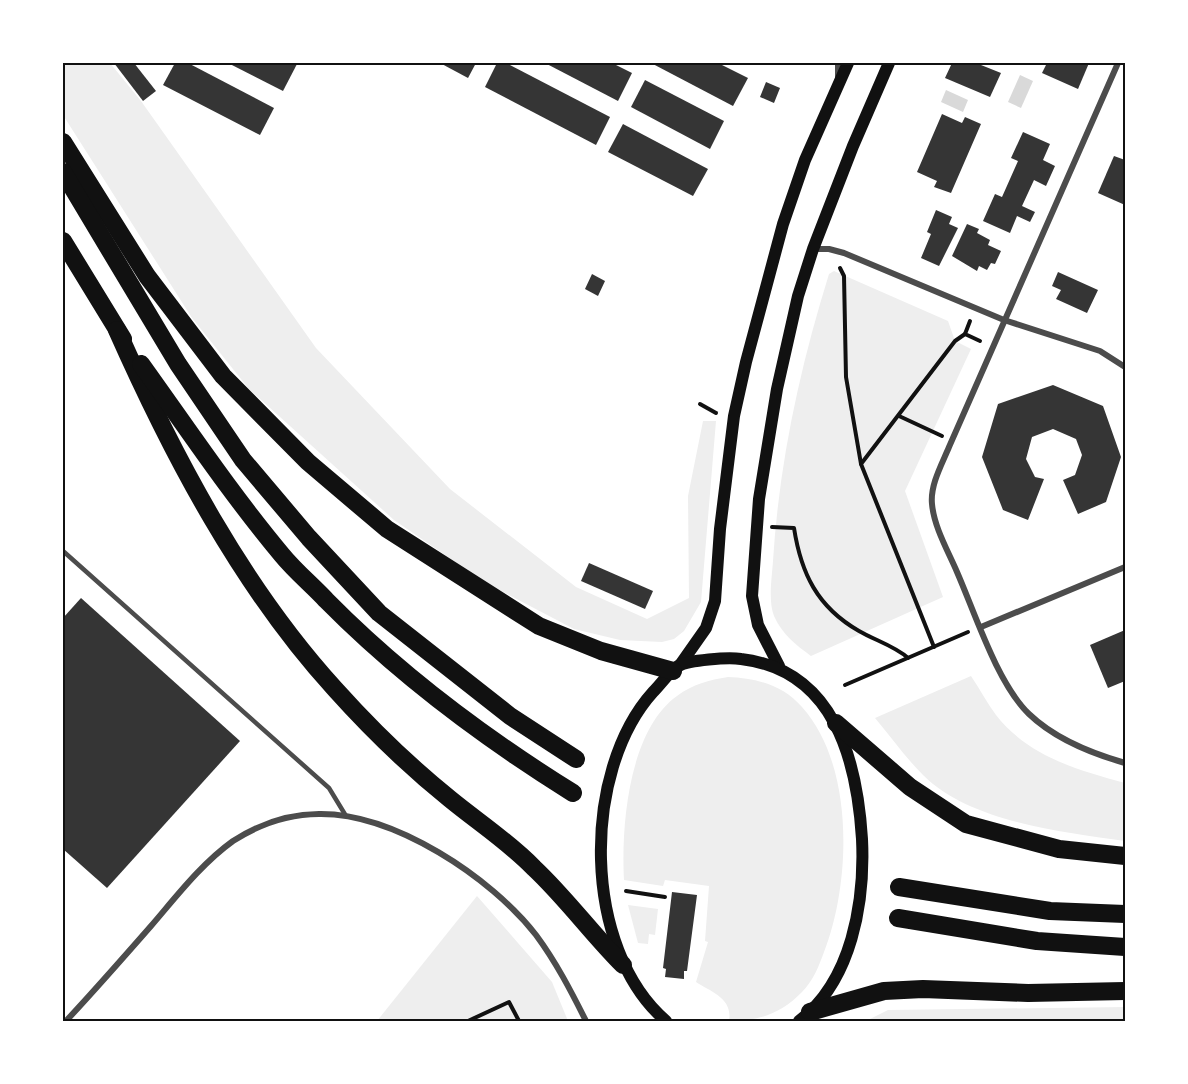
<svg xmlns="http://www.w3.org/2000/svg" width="1188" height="1084" viewBox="0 0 1188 1084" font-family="Roboto,sans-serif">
<rect width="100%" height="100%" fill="#fff"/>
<!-- green -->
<g fill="#eee">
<polygon points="63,63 110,63 141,101 316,348 450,489 576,587 647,619 689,598 688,496 703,421 716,421 701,602 684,631 674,639 662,642 620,640 574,629 486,583 394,520 249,389 192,318 63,115"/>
<path d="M834,271L948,321L955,341L971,349L905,491L943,597L811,656C796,645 782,634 774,616C768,601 772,577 773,561C779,463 800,367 829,274Z"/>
<path d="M971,676C980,689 987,703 996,715C1028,756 1077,770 1125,783V841C1062,832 970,822 923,775C905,757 891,737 875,718Z"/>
<path d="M728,677C756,678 783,685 802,707C855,766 851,883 824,952C819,966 813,981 802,992C781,1014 758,1021 729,1021C733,998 711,992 696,982L708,942L705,941L709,886L665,880L663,886L624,880C621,825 629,730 677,696C693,684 709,680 728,677Z"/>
<polygon points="477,896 552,982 568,1021 377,1021"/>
<polygon points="628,905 658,909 655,935 649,934 648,944 638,943"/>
<polygon points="1125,1007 1125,1021 866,1021 888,1010"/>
</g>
<!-- water -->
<g fill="#d9d9d9">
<polygon points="1020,75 1033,81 1021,108 1008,102"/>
<polygon points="946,90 968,100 963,112 941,102"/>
</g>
<!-- building -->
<g fill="#353535">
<polygon points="114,63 134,63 156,91 143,101"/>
<polygon points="175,63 188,63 274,108 260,135 163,85"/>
<polygon points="228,63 295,63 297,64 283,91"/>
<polygon points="440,63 476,63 468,78"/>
<polygon points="497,63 506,63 610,117 596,145 485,87"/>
<polygon points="545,63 612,63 632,73 618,101"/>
<polygon points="651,63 718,63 748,78 733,106"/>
<polygon points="952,63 976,63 1001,73 990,97 945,78"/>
<polygon points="1047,63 1089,63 1078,89 1042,73"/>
<polygon points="645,80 724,121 710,149 631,107"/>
<polygon points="766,82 780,88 774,103 760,97"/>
<polygon points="942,114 962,123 965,117 981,124 951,193 934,187 937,181 917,172"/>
<polygon points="623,124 708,169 693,196 608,152"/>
<polygon points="1023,132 1050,144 1043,160 1055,166 1046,186 1034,180 1022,206 1035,212 1030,222 1017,216 1010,233 983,221 995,194 1002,197 1018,161 1011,158"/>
<polygon points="1114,156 1125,160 1125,205 1098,193"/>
<polygon points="936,210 952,217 949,224 958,228 939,266 921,258 931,234 927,232"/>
<polygon points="967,224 979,229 977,233 990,240 988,245 1001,251 995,264 991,263 987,270 979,266 977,271 952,256"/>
<polygon points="1058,272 1098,290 1087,313 1056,299 1061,290 1052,286"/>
<polygon points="592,274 605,281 598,296 585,289"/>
<polygon points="1053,385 1103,406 1121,457 1106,502 1078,514 1063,480 1075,475 1082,455 1076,439 1053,429 1032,437 1026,459 1035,477 1044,479 1028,520 1003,510 982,457 998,404"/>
<polygon points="589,563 653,591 645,609 581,581"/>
<polygon points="81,598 240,741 107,888 63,849 63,618"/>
<polygon points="1125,630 1125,681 1108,688 1090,645"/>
<polygon points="672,892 697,895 687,971 684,971 684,979 665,977 666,969 663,968"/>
</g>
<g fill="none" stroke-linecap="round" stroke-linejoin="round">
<!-- path -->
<g stroke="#111" stroke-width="4">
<polyline points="840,268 844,276 846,377 861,464"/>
<polyline points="970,321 965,334 980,341"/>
<polyline points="700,404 716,413"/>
<polyline points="899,416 942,436"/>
<path d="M772,527L794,528C801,573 817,607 859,631C874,640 895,646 908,658"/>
<polyline points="934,647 861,464 955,341 965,334"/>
<polyline points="845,685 968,632"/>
<polyline points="626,891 665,897"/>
<polyline points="468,1021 509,1002 519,1021"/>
</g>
<!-- service -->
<polyline stroke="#4c4c4c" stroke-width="4.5" points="63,551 329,788 346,816"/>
<!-- minor -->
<g stroke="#4c4c4c" stroke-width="6">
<path d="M1118,63L949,447C942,464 930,485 932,504C934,527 948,551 957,572C975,613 997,683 1029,714C1055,739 1090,753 1125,763"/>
<polyline points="838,77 838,63"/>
<polyline points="814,249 829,249 844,253 1004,320 1100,351 1125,367"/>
<polyline points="981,627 1125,567"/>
<path d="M66,1021C95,990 123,958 151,926C176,897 201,864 233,841C258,825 288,814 319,814C394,813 491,877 536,935C556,962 571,991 586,1021"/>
</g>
<!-- secondary -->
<g stroke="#111" stroke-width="12">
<polyline points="680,665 706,628 715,601 720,529 734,416 746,362 783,224 805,160 848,63"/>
<polyline points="779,666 758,625 752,596 759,499 777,389 798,296 813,249 853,146 889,63"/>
<path d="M666,1021C582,949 581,772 653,692C661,684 669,672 678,666C689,660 728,657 741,659C834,670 857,759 862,839C865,902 852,981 799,1021"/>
</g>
<!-- motorway -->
<g stroke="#111" stroke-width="18">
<polyline points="63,142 147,276 223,376 308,462 387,529 539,626 601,651 673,671"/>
<polyline points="63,172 178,364 243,460 309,538 379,613 510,716 576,759"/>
<polyline points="63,241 123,339"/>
<path d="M117,330C173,456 242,587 335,689C370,728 409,766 450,799C478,822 509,842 534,868C566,898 592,934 623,965"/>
<path d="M141,364C187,428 231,494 282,555C295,571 312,585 326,600C401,676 483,737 573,793"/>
<polyline points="836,723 910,787 966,824 1059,849 1125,856"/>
<polyline points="899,887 1050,911 1125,914"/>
<polyline points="898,918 1037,941 1125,947"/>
<polyline points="810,1012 884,991 923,989 1028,993 1125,991"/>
</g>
</g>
<!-- border -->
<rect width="1188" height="1084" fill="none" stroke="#ffffff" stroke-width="129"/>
<rect x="64" y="64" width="1060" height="956" fill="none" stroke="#111" stroke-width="2"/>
</svg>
